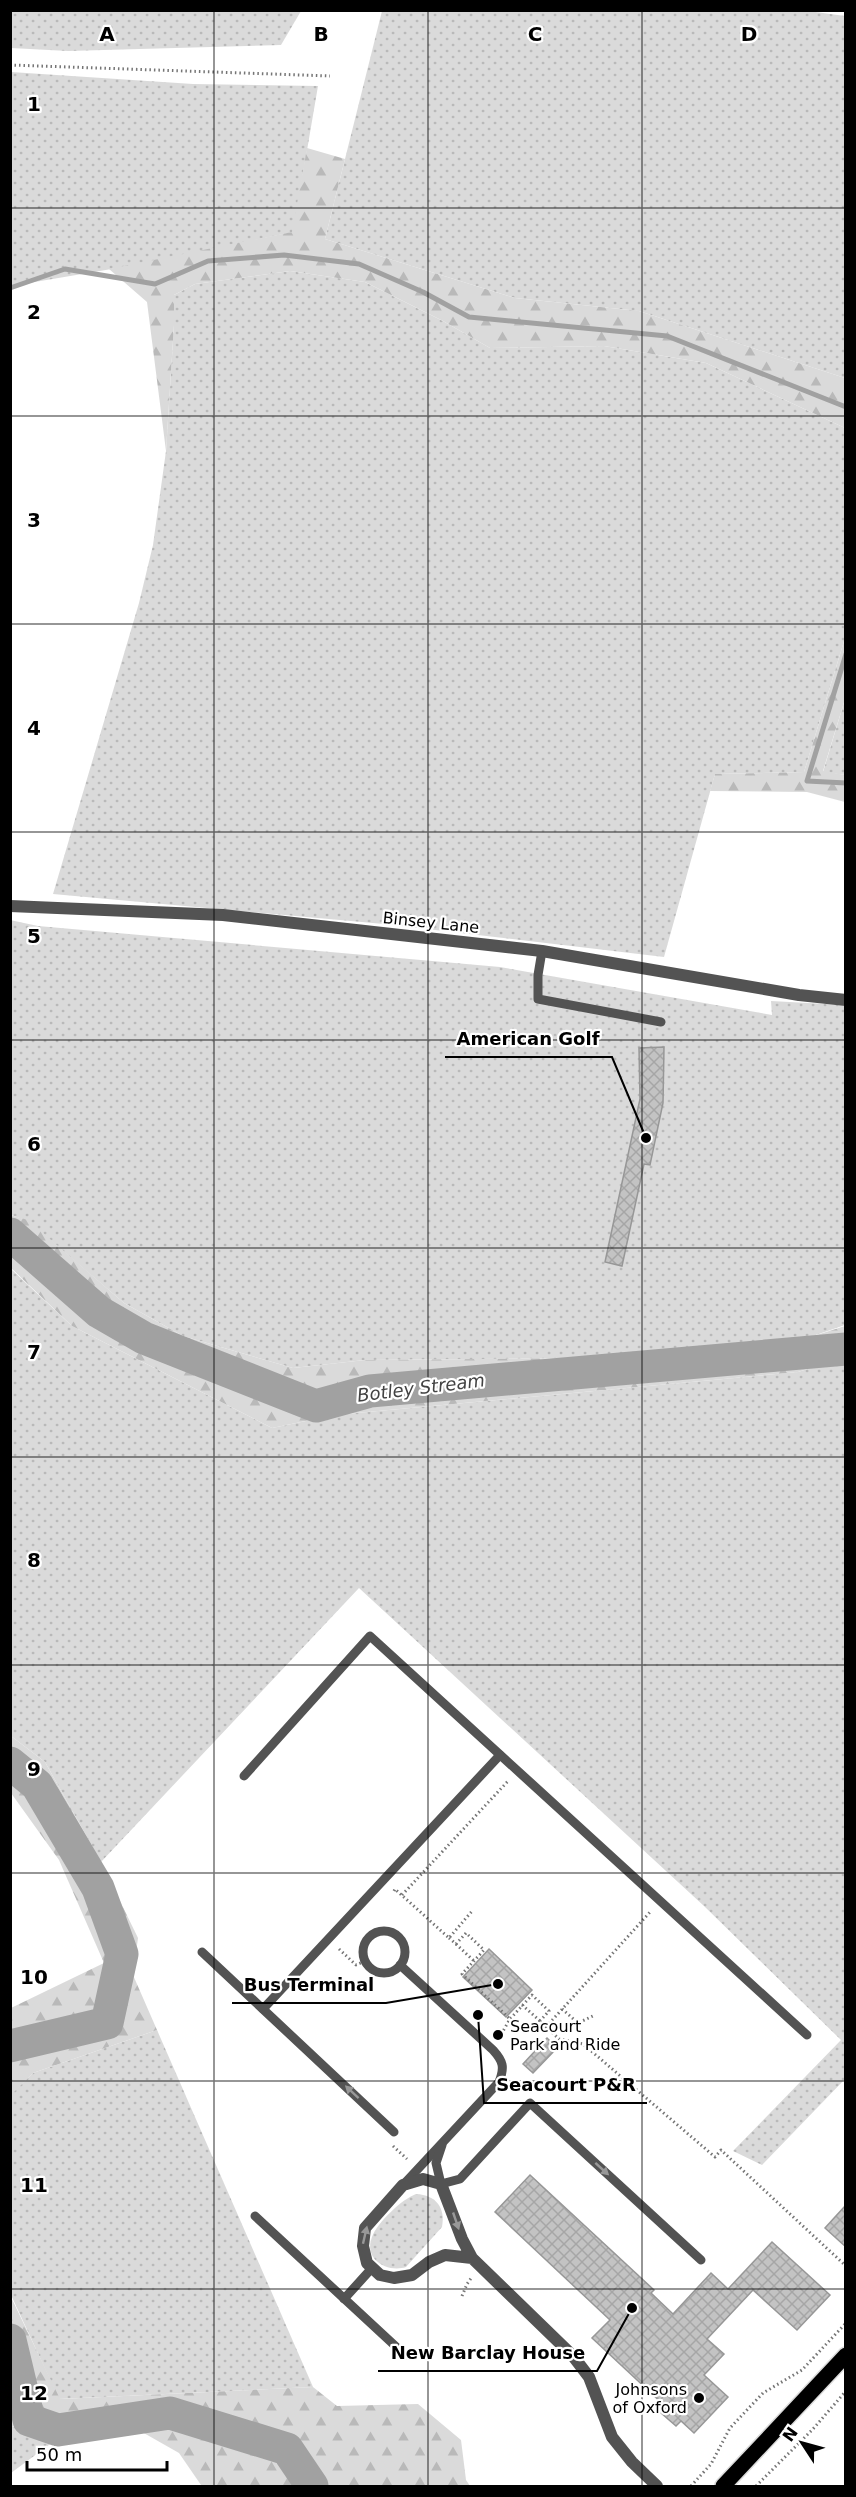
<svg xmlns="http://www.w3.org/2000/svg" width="856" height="2497" viewBox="0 0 856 2497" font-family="'DejaVu Sans',sans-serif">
<defs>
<pattern id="grass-dots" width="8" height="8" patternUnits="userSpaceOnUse" patternTransform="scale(1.5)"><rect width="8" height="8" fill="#dadada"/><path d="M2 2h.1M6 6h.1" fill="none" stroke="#b9b9b9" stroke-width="1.8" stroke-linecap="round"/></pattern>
<pattern id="forest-firs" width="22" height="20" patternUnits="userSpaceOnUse" patternTransform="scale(1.5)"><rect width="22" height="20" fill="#dadada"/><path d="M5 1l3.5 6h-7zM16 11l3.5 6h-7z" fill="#b9b9b9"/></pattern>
<pattern id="building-cross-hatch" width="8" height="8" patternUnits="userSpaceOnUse" patternTransform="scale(1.5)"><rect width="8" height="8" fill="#c3c3c3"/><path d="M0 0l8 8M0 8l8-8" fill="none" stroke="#a6a6a6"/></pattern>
</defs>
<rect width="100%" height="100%" fill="#fff"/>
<!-- grass -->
<g fill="url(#grass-dots)">
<polygon points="801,10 845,16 845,378 639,311 515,298 325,239 382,11"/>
<polygon points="10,11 11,10 301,11 281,45 68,51 11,48"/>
<polygon points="11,72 193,84 318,86 293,232 153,262 11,286"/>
<polygon points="290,271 365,282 443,321 490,348 604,346 706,363 845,428 845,638 804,772 715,774 664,957 384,924 53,894 139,603 153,545 166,451 174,325 174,295 195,284"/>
<polygon points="845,699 845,775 823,772"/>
<polygon points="10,920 38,926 500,967 772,1015 771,1001 845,1005 845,1325 807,1338 807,1345 593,1358 365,1360 293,1368 183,1336 124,1303 28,1221 11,1215"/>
<polygon points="10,1268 72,1326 272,1428 335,1415 798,1372 845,1357 845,2079 762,2165 733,2151 841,2040 704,1906 359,1588 101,1862 45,1762 11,1736"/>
<polygon points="157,2030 313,2387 59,2399 11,2295 10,2095 33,2073"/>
<path d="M416,2194C436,2195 446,2208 442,2227L406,2267C388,2273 363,2260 372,2237C377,2223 402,2199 416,2194Z"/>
<polygon points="11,2426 57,2439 11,2473"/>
</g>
<!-- forest -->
<g fill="url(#forest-firs)">
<polygon points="307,148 345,159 325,239 515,298 639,311 845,378 845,428 706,363 604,346 490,348 443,321 365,282 290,271 195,284 174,295 174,325 166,451 147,302 109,269 292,232"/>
<polygon points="845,638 845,699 823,771 845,775 845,802 807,792 710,791 715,774 804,772"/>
<polygon points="10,1215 28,1220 124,1303 183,1336 293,1368 365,1360 593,1358 807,1345 807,1338 845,1326 845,1357 798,1372 335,1415 272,1428 72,1326 11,1268"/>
<polygon points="11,1736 45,1762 101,1862 138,1938 133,1975 157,2030 33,2073 11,2095 11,2008 104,1963 59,1860 11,1793"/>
<polygon points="10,2295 60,2399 313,2387 337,2406 418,2404 461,2440 466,2480 470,2486 200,2486 201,2485 179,2453 135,2428 57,2439 11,2426"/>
</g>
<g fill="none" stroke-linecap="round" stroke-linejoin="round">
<!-- stream -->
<g stroke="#a1a1a1" stroke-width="5">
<polyline points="10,288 65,269 155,284 208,261 284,255 359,264 423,292 469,317 667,336 846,407"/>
<polyline points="846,654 807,781 846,783"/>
</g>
<!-- river -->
<g stroke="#a1a1a1" stroke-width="33">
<polyline points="10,1234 99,1312 144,1338 316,1406 370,1391 846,1349"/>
<polyline points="10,1763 37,1785 98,1888 122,1954 107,2023 10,2046"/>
<polyline points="10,2340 29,2420 58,2430 170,2413 287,2449 312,2486"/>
</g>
</g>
<!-- building -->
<g fill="url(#building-cross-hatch)" stroke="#979797" stroke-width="1.5">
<polygon points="664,1047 663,1103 650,1165 644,1164 622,1266 605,1262 640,1099 639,1048"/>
<polygon points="489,1949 532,1990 506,2017 463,1977"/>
<polygon points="547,2038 557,2048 533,2073 523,2064"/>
<polygon points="530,2175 654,2290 651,2293 673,2314 711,2273 728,2289 772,2242 830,2295 797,2330 753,2290 707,2339 724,2354 704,2375 728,2397 694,2433 681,2421 676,2426 661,2413 666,2407 592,2338 610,2320 495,2212"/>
<polygon points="846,2205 846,2247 825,2228"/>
</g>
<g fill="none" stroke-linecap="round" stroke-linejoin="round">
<!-- primary casing -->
<g stroke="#dbdbdb" stroke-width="18">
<polyline id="primary" points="723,2486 846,2355"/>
</g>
<!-- path -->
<g stroke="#757575" stroke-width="3" stroke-dasharray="1.5 3" stroke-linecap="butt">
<polyline points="10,65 330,76"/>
<polyline points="394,1891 395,1889 449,1938 473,1910"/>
<polyline points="402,1895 509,1780"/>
<polyline points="449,1938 456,1944 466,1933 484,1950 462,1974 510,2019"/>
<polyline points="456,1944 474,1961"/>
<polyline points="339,1949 356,1965 365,1961"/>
<polyline points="522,2005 540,2021"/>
<polyline points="562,2009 578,2023 595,2015"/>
<polyline points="546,2027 651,1911"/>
<polyline points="499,2038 510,2019 532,1995 549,2011 540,2021 559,2039 583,2044 715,2157 721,2150 846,2266"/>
<polyline points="393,2146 407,2159"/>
<polyline points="462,2296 467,2284 472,2277"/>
<polyline points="691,2486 711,2464 730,2428 763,2393 802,2370 846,2323"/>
<polyline points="756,2486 813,2429 846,2391"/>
</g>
<!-- service -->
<g stroke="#535353" stroke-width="9">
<polyline points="542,951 538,975 538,999 661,1022"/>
<polyline points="244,1776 370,1636 807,2035"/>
<circle cx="384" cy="1952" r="21"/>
<polyline points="202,1952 394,2132"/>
<path d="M400,1965L493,2050C503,2061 505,2067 499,2082L403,2185"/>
<polyline points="263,2009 500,1755"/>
<polyline points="442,2145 436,2163 441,2184 460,2179 530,2103 701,2260"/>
<polyline points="255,2216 405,2355"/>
<polyline points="344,2299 372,2268"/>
</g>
<!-- minor -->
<g stroke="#535353" stroke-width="12">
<polyline points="10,906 223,915 542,951 799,995 846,1000"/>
<polyline points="472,2258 445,2255 429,2262 412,2275 394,2278 380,2275 367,2263 363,2246 365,2228 403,2185 423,2179 441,2184 462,2239 472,2258 573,2356 589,2377 612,2437 632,2462 657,2486"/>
</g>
<!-- primary -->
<use href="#primary" stroke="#000" stroke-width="15"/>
</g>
<!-- one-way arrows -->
<defs><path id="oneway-solid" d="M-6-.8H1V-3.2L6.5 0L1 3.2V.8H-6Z" transform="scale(1.5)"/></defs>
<g fill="#989898">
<use href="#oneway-solid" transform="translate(352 2092) rotate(-137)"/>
<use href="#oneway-solid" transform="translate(602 2169) rotate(42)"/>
<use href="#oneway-solid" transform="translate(456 2221) rotate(71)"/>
<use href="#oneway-solid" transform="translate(365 2235) rotate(-77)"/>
</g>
<!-- grid -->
<path fill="none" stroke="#000" stroke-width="1.5" stroke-opacity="0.55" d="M214,10V2486M428,10V2486M642,10V2486M10,208H846M10,416H846M10,624H846M10,832H846M10,1040H846M10,1248H846M10,1457H846M10,1665H846M10,1873H846M10,2081H846M10,2289H846"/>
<!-- markers -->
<g fill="#000" stroke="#fff" stroke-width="2">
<circle cx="498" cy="2035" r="6"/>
<circle cx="699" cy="2398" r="6"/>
</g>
<g text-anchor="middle" stroke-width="4.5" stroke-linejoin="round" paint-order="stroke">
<!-- street labels -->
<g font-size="16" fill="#000" stroke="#fff">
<text transform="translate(431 922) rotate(6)" y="6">Binsey Lane</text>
</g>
<!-- poi labels -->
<g font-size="16" fill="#000" stroke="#fff" text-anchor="start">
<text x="510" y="2032">Seacourt<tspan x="510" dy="18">Park and Ride</tspan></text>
<text x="687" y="2395" text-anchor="end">Johnsons<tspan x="687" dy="18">of Oxford</tspan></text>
</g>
<!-- water labels -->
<g font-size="18" font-style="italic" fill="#424242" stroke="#fff">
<text transform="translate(421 1388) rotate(-7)" y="6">Botley Stream</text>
</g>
</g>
<g font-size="20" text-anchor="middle" font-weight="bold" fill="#000" stroke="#fff" stroke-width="4.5" stroke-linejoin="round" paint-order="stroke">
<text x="107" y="41">A</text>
<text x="321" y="41">B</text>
<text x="535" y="41">C</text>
<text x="749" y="41">D</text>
<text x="34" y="111">1</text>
<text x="34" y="319">2</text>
<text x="34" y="527">3</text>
<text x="34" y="735">4</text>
<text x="34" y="943">5</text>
<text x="34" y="1151">6</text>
<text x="34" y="1359">7</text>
<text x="34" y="1567">8</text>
<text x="34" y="1776">9</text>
<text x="34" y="1984">10</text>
<text x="34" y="2192">11</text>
<text x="34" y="2400">12</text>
</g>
<!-- callouts -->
<path fill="none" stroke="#000" stroke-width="2" d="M646 1138L612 1057H445M498 1984L386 2003H232M478 2015L484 2103H647M632 2308L597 2371H378"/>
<g fill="#000" stroke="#fff" stroke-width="2">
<circle cx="646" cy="1138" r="6"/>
<circle cx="498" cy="1984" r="6"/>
<circle cx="478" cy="2015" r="6"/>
<circle cx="632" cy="2308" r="6"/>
</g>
<g font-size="18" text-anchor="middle" font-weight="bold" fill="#000" stroke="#fff" stroke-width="4.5" stroke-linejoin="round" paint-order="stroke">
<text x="528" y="1045">American Golf</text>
<text x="309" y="1991">Bus Terminal</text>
<text x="566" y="2091">Seacourt P&amp;R</text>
<text x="488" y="2359">New Barclay House</text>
</g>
<!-- border -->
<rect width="856" height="2497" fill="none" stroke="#000000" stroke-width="24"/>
<!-- north arrow -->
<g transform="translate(802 2443) rotate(306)" stroke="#ffffff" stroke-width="4.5" paint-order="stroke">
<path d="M0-4.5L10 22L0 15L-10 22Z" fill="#000000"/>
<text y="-9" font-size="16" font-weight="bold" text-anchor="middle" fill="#000000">N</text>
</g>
<!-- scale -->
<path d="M27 2461v9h140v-9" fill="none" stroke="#000000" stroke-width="3"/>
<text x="36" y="2461" font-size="18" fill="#000000" stroke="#ffffff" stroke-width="4.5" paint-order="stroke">50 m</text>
</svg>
